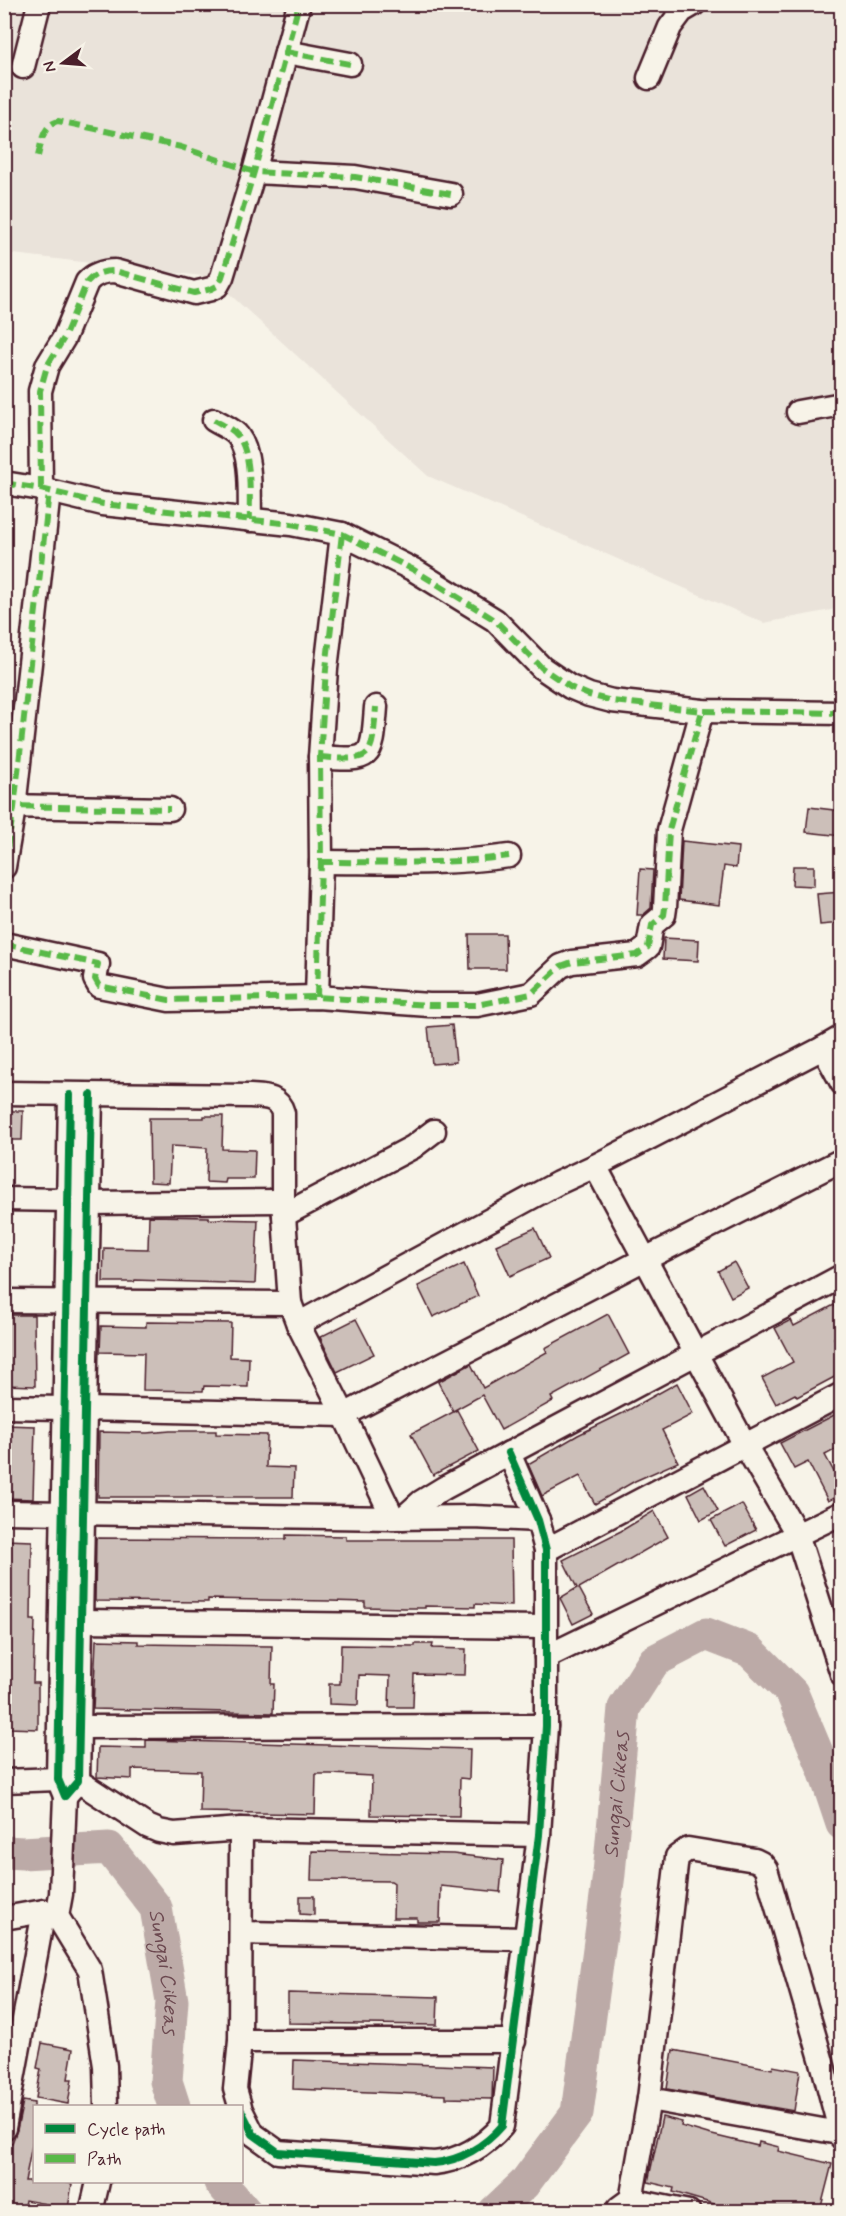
<svg xmlns="http://www.w3.org/2000/svg" width="846" height="2216" viewBox="0 0 846 2216" font-family="Mynerve,sans-serif">
<rect width="100%" height="100%" fill="#f7f3e8"/>
<filter id="ink" filterUnits="userSpaceOnUse"><feTurbulence type="fractalNoise" baseFrequency=".0167" numOctaves="2"/><feDisplacementMap in="SourceGraphic" scale="12" xChannelSelector="R" yChannelSelector="G"/><feConvolveMatrix kernelMatrix="1 2 1 2 8 2 1 2 1" color-interpolation-filters="sRGB"/></filter>
<g filter="url(#ink)">
<!-- built -->
<polygon fill="#eae3da" points="5,5 841,5 841,608 764,623 428,476 211,277 5,253"/>
<g fill="none" stroke-linecap="round" stroke-linejoin="round">
<!-- river -->
<g stroke="#bcaaa7" stroke-width="33">
<path id="s1" d="M4,1852L23,1853L109,1848L156,1908L172,2001L166,2081L174,2106"/>
<polyline points="220,2182 246,2212"/>
<path id="s2" d="M494,2212L524,2184L577,2113L609,1874L624,1708L654,1661L706,1634L750,1651L792,1693L823,1767L842,1824"/>
</g>
</g>
<!-- building -->
<g fill="#ccbfb9" stroke="#4a1f2b" stroke-width="1.5">
<polygon points="809,807 842,811 842,836 806,832"/>
<polygon points="682,841 738,847 736,868 724,866 719,905 679,900"/>
<polygon points="793,866 814,866 814,886 792,885"/>
<polygon points="640,869 653,870 651,908 643,915 637,915"/>
<polygon points="842,892 842,923 820,925 817,894"/>
<polygon points="469,934 505,934 506,969 470,969"/>
<polygon points="664,938 699,940 698,961 663,959"/>
<polygon points="452,1025 456,1062 432,1064 428,1027"/>
<polygon points="4,1111 23,1111 22,1140 4,1140"/>
<polygon points="204,1116 223,1116 222,1149 255,1150 254,1179 226,1179 225,1183 206,1182 207,1148 171,1146 169,1183 150,1182 149,1118 204,1118"/>
<polygon points="149,1216 209,1217 209,1219 258,1220 255,1284 135,1280 134,1282 103,1282 104,1248 148,1249"/>
<polygon points="535,1228 549,1258 510,1276 496,1245"/>
<polygon points="734,1262 748,1288 731,1297 718,1271"/>
<polygon points="464,1264 478,1296 433,1317 418,1286"/>
<polygon points="834,1305 842,1319 842,1334 834,1338 842,1353 842,1373 797,1397 795,1394 776,1404 762,1378 793,1362 775,1328 791,1320 794,1326"/>
<polygon points="608,1314 629,1354 551,1397 553,1401 501,1430 482,1395 453,1411 438,1382 471,1364 483,1388 547,1352 545,1348"/>
<polygon points="4,1315 34,1315 35,1386 4,1385"/>
<polygon points="356,1319 374,1354 337,1372 320,1337"/>
<polygon points="146,1322 231,1323 230,1357 249,1358 248,1387 204,1386 203,1391 143,1390 144,1353 100,1352 101,1326 146,1327"/>
<polygon points="677,1383 693,1414 662,1430 678,1462 635,1481 595,1504 580,1476 542,1496 528,1464 578,1435 623,1413"/>
<polygon points="457,1410 479,1451 433,1475 411,1434"/>
<polygon points="842,1411 842,1446 825,1455 842,1487 842,1494 828,1501 808,1462 794,1469 780,1443"/>
<polygon points="4,1425 35,1426 33,1499 4,1498"/>
<polygon points="170,1431 216,1431 216,1434 267,1435 266,1467 294,1468 293,1497 98,1497 99,1432 147,1433"/>
<polygon points="704,1485 718,1511 701,1520 688,1494"/>
<polygon points="742,1504 756,1530 725,1546 711,1520"/>
<polygon points="654,1511 668,1537 579,1588 593,1614 573,1624 560,1598 577,1588 563,1560 621,1531"/>
<polygon points="286,1535 346,1536 346,1540 511,1540 512,1606 475,1604 475,1607 425,1606 425,1608 404,1608 365,1607 365,1602 330,1601 208,1599 208,1602 95,1601 96,1538 286,1539"/>
<polygon points="4,1540 32,1541 31,1620 35,1620 33,1683 38,1683 38,1729 8,1728 9,1663 5,1663 7,1600 4,1600"/>
<polygon points="96,1640 138,1641 138,1644 272,1646 271,1684 274,1684 273,1713 93,1709"/>
<polygon points="415,1644 433,1644 432,1648 466,1649 465,1675 414,1674 413,1707 389,1707 390,1676 359,1675 358,1705 329,1704 329,1684 340,1684 341,1645 415,1646"/>
<polygon points="146,1740 470,1749 469,1779 460,1778 459,1816 371,1815 372,1776 331,1774 316,1774 315,1814 200,1812 201,1771 132,1769 132,1779 97,1777 98,1747 146,1748"/>
<polygon points="312,1851 453,1854 503,1860 500,1892 441,1886 440,1922 417,1922 417,1918 393,1918 394,1883 391,1881 311,1880"/>
<polygon points="300,1896 314,1896 314,1915 300,1914"/>
<polygon points="288,1993 438,1997 437,2025 288,2023"/>
<polygon points="42,2043 73,2049 68,2079 72,2079 68,2104 36,2098 41,2069 37,2068"/>
<polygon points="673,2050 772,2069 773,2066 800,2071 794,2111 667,2089"/>
<polygon points="294,2060 493,2067 492,2099 446,2098 446,2095 293,2089"/>
<polygon points="23,2101 34,2103 34,2141 33,2140 25,2181 60,2181 72,2184 68,2208 25,2200 23,2211 4,2211 4,2157 7,2142 12,2143 17,2130"/>
<polygon points="662,2117 682,2122 681,2126 708,2134 758,2146 759,2142 779,2147 778,2151 832,2164 820,2211 765,2211 740,2205 738,2211 673,2192 674,2188 648,2182"/>
</g>
<g fill="none" stroke-linecap="round" stroke-linejoin="round">
<!-- minor casing -->
<g stroke="#4a1f2b" stroke-width="27">
<g id="minor">
<polyline points="286,52 350,64"/>
<polyline points="23,67 39,4"/>
<polyline points="649,78 670,27 682,11 694,4"/>
<polyline points="254,172 355,177 451,194"/>
<polyline points="798,412 842,404"/>
<path d="M214,420C222,425 233,429 238,436C253,456 249,496 250,520"/>
<polyline points="4,483 41,489 103,504 291,524 342,534 414,570 495,620 542,668 570,687 589,695 612,701 702,711 842,713"/>
<path d="M41,489L40,391L47,366L64,338L87,282C95,273 104,271 115,271L194,293L211,289L217,286L222,277L254,172L299,4"/>
<path d="M320,757C374,762 372,758 376,707"/>
<polyline points="4,806 170,809"/>
<path d="M321,862C384,862 446,865 509,856"/>
<polyline points="4,867 14,808 49,492"/>
<polyline points="4,944 98,964 95,979 99,986 169,1000 317,997 429,1005 477,1005 531,994 561,966 572,962 637,955 648,947 652,925 664,915 665,908 669,830 702,711"/>
<polyline points="317,997 321,862 320,757 326,669 342,534"/>
<polyline points="842,1037 823,1048 842,1083"/>
<path d="M4,1093L250,1096C266,1097 278,1096 283,1113V1201L290,1303"/>
<polyline points="70,1095 58,1779 65,1796 78,1781 91,1095"/>
<polyline points="595,1166 823,1048"/>
<polyline points="4,1199 68,1200"/>
<polyline points="88,1203 283,1201"/>
<polyline points="284,1215 413,1147 434,1131"/>
<polyline points="4,1301 290,1303 298,1324 344,1415 393,1518"/>
<polyline points="298,1324 558,1183 595,1166 745,1445 797,1534 842,1674"/>
<polyline points="4,1407 64,1408"/>
<polyline points="85,1409 344,1415 645,1259 842,1160"/>
<polyline points="4,1512 393,1518 473,1517 538,1520"/>
<polyline points="403,1518 421,1502 444,1488 842,1276"/>
<polyline points="546,1550 842,1394"/>
<polyline points="81,1621 544,1627"/>
<polyline points="546,1657 842,1513"/>
<polyline points="79,1727 546,1726"/>
<polyline points="4,1781 58,1779 78,1781 147,1826 159,1831 174,1834 241,1829 539,1835"/>
<polyline points="57,1916 61,1894 65,1796"/>
<polyline points="4,1918 44,1911 57,1916 90,1970 105,2066 106,2106"/>
<polyline points="241,1933 526,1939"/>
<polyline points="240,2041 514,2041"/>
<polyline points="649,2099 839,2133"/>
<polyline points="240,2106 235,2089 240,2041 241,1829"/>
<path d="M242,2112L253,2134L278,2152L434,2163C460,2161 485,2146 502,2126L539,1835L546,1726V1550L538,1520L509,1453"/>
<polyline points="4,2128 44,1911"/>
<polyline points="619,2208 630,2200 689,2212"/>
<polyline points="91,2212 98,2182"/>
<polyline points="629,2212 649,2099 677,1857 688,1849 755,1860 761,1863 766,1869 822,2062 842,2138"/>
</g>
</g>
<!-- minor -->
<use href="#minor" stroke="#f7f3e8" stroke-width="22"/>
<!-- quiet -->
<g stroke="#58b947" stroke-width="6" stroke-dasharray="12 6" stroke-linecap="butt">
<polyline points="286,52 350,64"/>
<path d="M38,156C42,141 42,126 58,121L181,147L254,172L355,177L451,194"/>
<path d="M214,420C222,425 233,429 238,436C253,456 249,496 250,520"/>
<polyline points="4,483 41,489 103,504 291,524 342,534 414,570 495,620 542,668 570,687 589,695 612,701 702,711 842,713"/>
<path d="M41,489L40,391L47,366L64,338L87,282C95,273 104,271 115,271L194,293L211,289L217,286L222,277L254,172L299,4"/>
<path d="M320,757C374,762 372,758 376,707"/>
<polyline points="4,806 170,809"/>
<path d="M321,862C384,862 446,865 509,856"/>
<polyline points="4,867 14,808 49,492"/>
<polyline points="4,944 98,964 95,979 99,986 169,1000 317,997 429,1005 477,1005 531,994 561,966 572,962 637,955 648,947 652,925 664,915 665,908 669,830 702,711"/>
<polyline points="317,997 321,862 320,757 326,669 342,534"/>
</g>
<!-- cycleway casing -->
<g stroke="#f7f3e8" stroke-width="11">
<g id="cycleway">
<polyline points="70,1095 58,1779 65,1796 78,1781 91,1095"/>
<path d="M242,2112L253,2134L278,2152L434,2163C460,2161 485,2146 502,2126L539,1835L546,1726V1550L538,1520L509,1453"/>
</g>
</g>
<!-- cycleway -->
<use href="#cycleway" stroke="#00873e" stroke-width="8"/>
</g>
</g>
<g text-anchor="middle" stroke-width="4.5" stroke-linejoin="round" paint-order="stroke">
<!-- water labels -->
<g font-size="21" font-style="italic" fill="#6c4950" stroke="#f7f3e8">
<text dy="7" stroke="none"><textPath href="#s2" startOffset="450">Sungai Cikeas</textPath></text>
<text dy="7" stroke="none"><textPath href="#s1" startOffset="246">Sungai Cikeas</textPath></text>
</g>
</g>
<!-- margin -->
<rect width="846" height="2216" fill="none" stroke="#f7f3e8" stroke-width="24"/>
<rect x="12" y="12" width="822" height="2192" fill="none" stroke="#4a1f2b" stroke-width="2" filter="url(#ink)"/>
<!-- legend -->
<rect x="33" y="2105" width="210" height="78" fill="#f7f3e8" stroke="#b29e9c" stroke-width="1.5"/>
<rect x="45" y="2124" width="30" height="9" fill="#00873e" stroke="#b29e9c" stroke-width="1.5"/>
<text x="87" y="2135" font-size="18" fill="#4a1f2b">Cycle path</text>
<rect x="45" y="2154" width="30" height="9" fill="#58b947" stroke="#b29e9c" stroke-width="1.5"/>
<text x="87" y="2165" font-size="18" fill="#4a1f2b">Path</text>
<!-- north arrow -->
<g transform="translate(63 63) rotate(254)" stroke="#f7f3e8" stroke-width="4.5" paint-order="stroke">
<path d="M0-4.5L10 22L0 15L-10 22Z" fill="#4a1f2b"/>
<text y="-9" font-size="16" font-weight="bold" text-anchor="middle" fill="#4a1f2b">N</text>
</g>
</svg>
